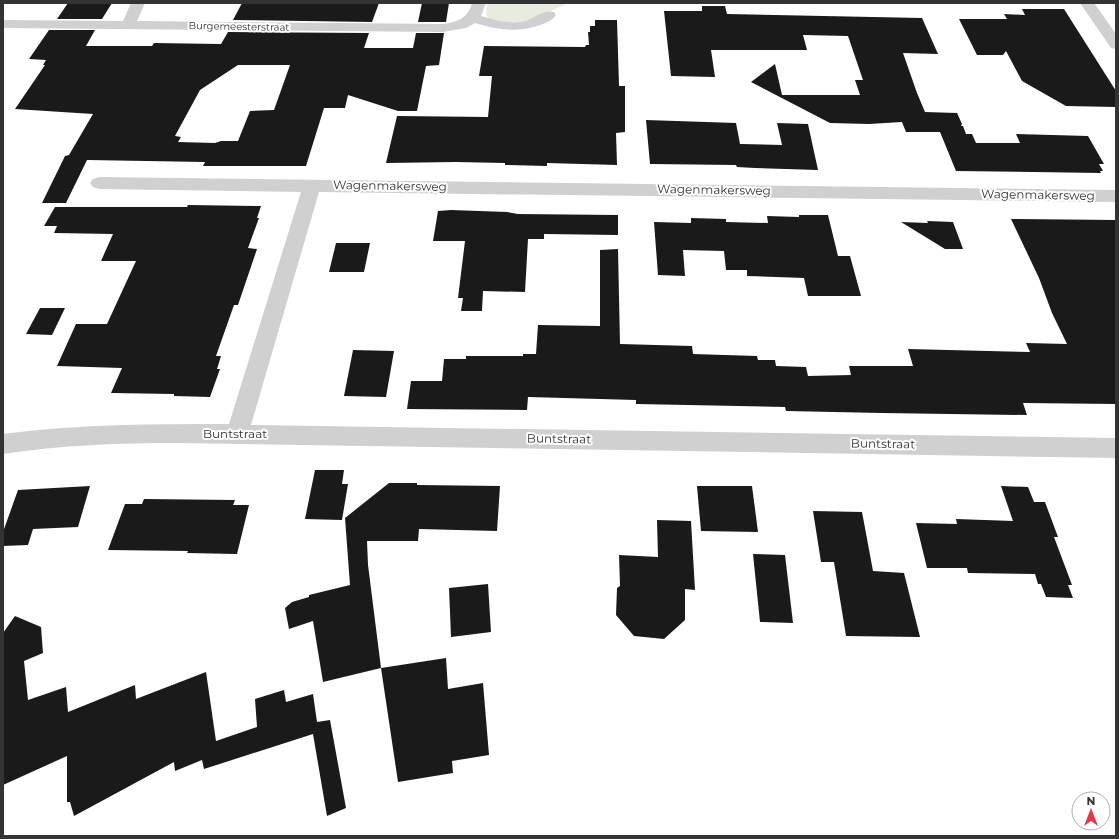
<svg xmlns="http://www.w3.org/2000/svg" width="1119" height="839" viewBox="0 0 1119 839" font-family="Montserrat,sans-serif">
<rect width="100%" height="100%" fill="#fff"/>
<!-- green -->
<path fill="#e6ecdf" d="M487,3H568C548,12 504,37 486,15Z"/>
<!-- building -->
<g fill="#1a1a1a" fill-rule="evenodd">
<polygon points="68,3 112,3 102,19 57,19"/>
<polygon points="242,3 379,3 372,22 233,20"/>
<polygon points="422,3 449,3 446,22 418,22"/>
<polygon points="702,6 725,6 727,14 922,18 938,54 903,53 917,93 925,112 957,113 962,124 961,126 963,126 966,134 972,134 976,143 1020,143 1016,134 1088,136 1104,164 1099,164 1103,171 1100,171 1101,173 956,171 940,132 906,132 902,122 869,124 830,123 751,82 775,64 782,95 860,95 855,80 863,80 848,36 803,35 807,50 711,50 715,77 671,76 664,11 702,11"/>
<polygon points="1022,9 1064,9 1116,91 1116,107 1066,106 1022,81 1006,51 1003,55 977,55 959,19 1007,19 1004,14 1025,15"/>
<polygon points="595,20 617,20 619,86 625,86 625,132 616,133 617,165 547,163 547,166 505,165 505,163 456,162 386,163 397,116 488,117 492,76 479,76 484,46 585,47 586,45 589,45 588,32 590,32 590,26 595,26"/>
<path d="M49,30H95L86,46H152L154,43L221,44L228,32L369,33L364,48H413L416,33H444L439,65L426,66L417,111H398L348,95L345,108H324L306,166H203L205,162L87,160L66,203H42L65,156L69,155L93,114L15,109L45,65H43L46,60L29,59ZM238,65H290L274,110L250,111L238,141H221L215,143L178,142L181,137L175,136L200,90Z"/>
<polygon points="646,120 736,123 740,144 782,145 777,123 808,124 818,170 755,168 737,167 736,165 650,164"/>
<polygon points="188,205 261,206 257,218 259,218 248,248 257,249 238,305 234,305 216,356 221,356 217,369 220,369 210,397 174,396 174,394 111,393 122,368 57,366 76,324 107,324 136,261 101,261 113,234 54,233 57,226 44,226 55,207 187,207"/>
<polygon points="451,210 507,212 518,214 618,215 618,235 544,234 544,239 528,239 525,292 483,291 482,311 461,311 463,298 458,298 465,241 433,241 438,211"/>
<polygon points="799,215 828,215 838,256 850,256 861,296 808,296 804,278 747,276 747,270 726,270 724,251 683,250 685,276 658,275 654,222 691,223 691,218 726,219 726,222 768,223 767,216 799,217"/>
<polygon points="1011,219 1116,220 1116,404 1023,403 1027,415 882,413 786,411 785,407 636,404 636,400 528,397 527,410 407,409 411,381 442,381 444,359 466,359 466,356 523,356 523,354 536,354 538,325 600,326 600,250 618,249 620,344 692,346 693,354 757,356 758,360 775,360 776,366 806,367 808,376 851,375 849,366 913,366 908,349 1030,352 1026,343 1067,344 1052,313 1039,278"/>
<polygon points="927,221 953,222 963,249 945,249 901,222 928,223"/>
<polygon points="336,243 370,243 364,272 329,272"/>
<polygon points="40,308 65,308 52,335 26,334"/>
<polygon points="353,350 394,351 386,397 344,396"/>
<polygon points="315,470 344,470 342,484 348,484 342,520 305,519"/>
<polygon points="389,483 417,483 417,485 500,486 497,531 419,529 418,541 367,541 368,565 381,668 323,682 313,621 289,629 285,608 292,602 309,597 309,595 350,585 345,518"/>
<polygon points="90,486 78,527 33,529 28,545 3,546 3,532 18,490"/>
<polygon points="697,486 752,486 758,532 701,531"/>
<polygon points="1001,486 1028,487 1034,502 1045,502 1058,537 1054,537 1072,585 1068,585 1073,598 1046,597 1041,584 1038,584 1035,574 968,573 967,568 927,568 916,523 957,524 956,519 1013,521"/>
<polygon points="144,499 235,500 233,505 249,505 237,554 187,553 188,551 108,550 125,504 142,504"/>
<polygon points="813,511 862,512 873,571 904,573 920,637 846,636 834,562 821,562"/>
<polygon points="657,520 691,521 695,590 685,589 685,620 664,639 634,636 616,615 617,588 620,586 619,555 658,557"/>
<polygon points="753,554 785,555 793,623 760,622"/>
<polygon points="488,584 491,632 451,637 449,588"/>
<polygon points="15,616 41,627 43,653 24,661 28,700 66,687 68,712 135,685 136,699 206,672 216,741 257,727 255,699 284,690 286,702 313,694 317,722 330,720 346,808 327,816 313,734 204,769 202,760 175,771 174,762 74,816 70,802 67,802 67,756 3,785 3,732 4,731 3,633"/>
<polygon points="446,658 448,689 483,683 489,755 452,761 453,773 398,782 381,668"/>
</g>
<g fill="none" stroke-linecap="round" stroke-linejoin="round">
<!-- minor -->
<g fill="#d0d0d0" fill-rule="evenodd">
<path d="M131,3H145L137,21L443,24C458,22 468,18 472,3H486L481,16C495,20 510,25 525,21C535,18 543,9 554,12L556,15C553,20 546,23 540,25C517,33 497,30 475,23L466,28L443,32L3,28V20L123,21Z"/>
<polygon points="1080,3 1094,3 1116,34 1116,49 1111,48"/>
<path d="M99,177L1116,190V202L319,192L251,425L1116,438V458L178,443C120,443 61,445 3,454V434C78,424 153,424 229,424L301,192L99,189L93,187L90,183L93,179Z"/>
</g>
</g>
<g text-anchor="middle" stroke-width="4" stroke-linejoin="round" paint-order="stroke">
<!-- far-street labels -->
<g font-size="10" fill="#333" stroke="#fff">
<text transform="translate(239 26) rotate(1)" y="4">Burgemeesterstraat</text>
</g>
<!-- street labels -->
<g font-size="12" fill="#333" stroke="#fff">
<text transform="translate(390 186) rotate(1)" y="4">Wagenmakersweg</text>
<text transform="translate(714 190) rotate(1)" y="4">Wagenmakersweg</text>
<text transform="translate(1038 195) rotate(1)" y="4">Wagenmakersweg</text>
<text x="235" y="438">Buntstraat</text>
<text transform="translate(559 439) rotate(1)" y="4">Buntstraat</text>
<text transform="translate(883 444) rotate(1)" y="4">Buntstraat</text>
</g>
</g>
<!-- border -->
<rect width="1119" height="839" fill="none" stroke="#333333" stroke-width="8"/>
<!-- north arrow -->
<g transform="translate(1091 811)"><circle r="19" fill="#ffffff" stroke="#adadad"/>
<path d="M0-3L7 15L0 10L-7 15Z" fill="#e63946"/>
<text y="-6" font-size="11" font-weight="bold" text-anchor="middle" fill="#333333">N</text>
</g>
</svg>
